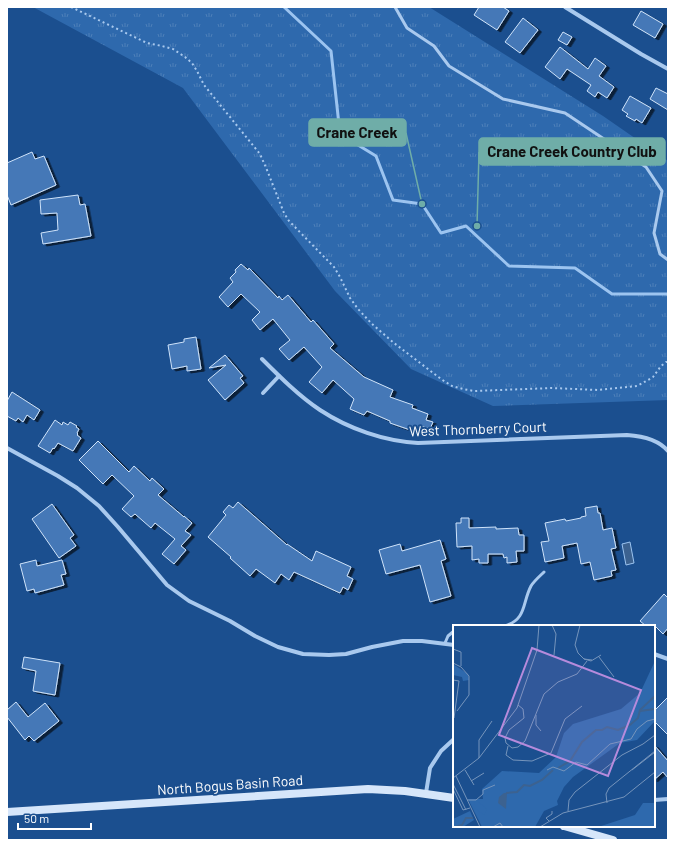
<svg xmlns="http://www.w3.org/2000/svg" width="675" height="847" viewBox="0 0 675 847" font-family="Barlow,sans-serif">
<defs>
<pattern id="grass-tufts" width="24" height="20" patternUnits="userSpaceOnUse"><rect width="24" height="20" fill="#2e69ad"/><path d="M3 7l-1-3M5 7V3M7 7l1-3M15 17l-1-3M17 17v-4M19 17l1-3" fill="none" stroke="#4d80b9"/></pattern>
<filter id="shadow"><feDropShadow dx="3.5" dy="2" stdDeviation="0" flood-color="#0009"/></filter>
</defs>
<rect width="100%" height="100%" fill="#1b4f8f"/>
<!-- grass -->
<polygon fill="url(#grass-tufts)" points="33,7 429,7 603,116 668,161 668,400 493,406 411,369 335,291 183,88"/>
<!-- water -->
<polygon fill="#3c6290" stroke="#9cc4f0" points="630,542 634,563 626,565 622,544"/>
<g fill="none" stroke-linecap="round" stroke-linejoin="round">
<!-- stream -->
<polyline stroke="#9cc4f0" stroke-width="3" points="284,7 331,51 340,134 376,156 393,200 422,204 441,233 466,226 509,266 575,268 612,294 667,294 668,295"/>
</g>
<!-- building -->
<g fill="#4478b7" stroke="#cfe3fa" filter="url(#shadow)">
<polygon points="479,7 503,7 509,11 497,30 474,15"/>
<polygon points="641,11 663,24 655,38 633,25"/>
<polygon points="523,18 538,30 520,53 505,42"/>
<polygon points="563,32 572,37 567,45 558,40"/>
<polygon points="560,47 588,69 595,58 606,66 599,76 614,87 607,98 598,92 595,97 587,91 591,85 567,69 560,79 545,67"/>
<polygon points="656,88 668,94 668,110 650,99"/>
<polygon points="630,96 651,108 642,123 636,119 635,121 626,116 628,114 622,110"/>
<polygon points="32,152 35,159 44,156 56,185 11,205 7,195 7,163"/>
<polygon points="78,195 80,205 85,204 91,236 43,244 41,233 58,230 57,213 41,214 40,200"/>
<polygon points="241,264 248,270 249,268 278,298 279,296 282,300 288,295 311,322 313,320 334,344 330,348 364,377 393,390 390,397 413,405 412,408 428,414 426,420 433,422 430,429 421,426 419,433 390,423 390,421 367,411 364,415 350,409 354,399 333,380 322,393 309,382 322,367 304,347 289,360 279,349 290,340 273,319 260,330 252,320 260,312 241,294 228,307 219,297 233,282 230,278 236,272 235,270"/>
<polygon points="196,337 201,369 187,371 187,366 172,369 168,345 184,342 184,339"/>
<polygon points="225,355 243,376 240,378 244,383 225,400 208,380 226,365 209,368"/>
<polygon points="12,392 40,410 34,420 27,415 23,422 18,418 16,421 7,416 7,401"/>
<polygon points="55,420 62,425 63,422 68,425 70,422 77,426 76,427 79,429 77,433 78,434 77,435 81,438 73,451 58,443 54,449 53,448 50,453 38,446"/>
<polygon points="98,441 129,472 134,466 150,481 152,478 164,489 158,495 184,517 184,516 192,523 185,531 191,535 181,546 186,550 174,564 162,554 175,539 155,523 151,528 135,514 131,517 122,509 134,496 112,475 103,484 79,460"/>
<polygon points="238,502 287,545 287,544 312,561 316,551 351,567 347,576 353,579 348,590 343,587 340,593 294,572 289,580 281,574 275,583 256,569 250,576 230,558 231,557 208,537 226,515 223,512 229,505 233,508"/>
<polygon points="52,504 74,535 70,538 76,546 59,558 32,519"/>
<polygon points="597,506 598,513 600,513 603,530 612,528 616,548 611,549 616,570 611,571 612,576 594,580 590,562 581,564 577,543 562,546 564,558 545,562 541,542 549,541 545,523 565,519 566,521 581,518 581,517 586,516 585,508"/>
<polygon points="461,518 469,518 469,528 496,527 496,529 518,528 519,535 524,535 524,551 516,551 517,562 507,563 507,557 504,558 503,554 488,554 488,563 479,563 479,559 472,560 472,546 457,547 456,523 461,523"/>
<polygon points="440,540 446,559 441,561 451,596 430,602 420,565 386,574 379,550 400,544 402,551"/>
<polygon points="36,560 37,566 62,560 66,574 61,575 64,585 35,593 34,589 27,591 20,564"/>
<polygon points="664,594 668,598 668,628 663,634 655,626 646,626 640,621"/>
<polygon points="24,657 60,663 55,695 33,691 36,671 22,668"/>
<polygon points="668,697 668,735 654,721 654,711"/>
<polygon points="16,702 28,717 45,703 59,721 34,741 29,736 25,740 7,717 7,710"/>
<polygon points="654,745 668,761 668,778 663,772 654,780"/>
</g>
<g fill="none" stroke-linecap="round" stroke-linejoin="round">
<!-- path -->
<polyline stroke="#a9c9ee" stroke-width="2" stroke-dasharray="2 3" stroke-linecap="butt" points="71,7 147,43 162,46 173,49 185,57 192,63 197,71 204,85 260,154 267,170 284,213 289,221 334,267 340,277 350,298 358,309 372,324 394,343 441,379 452,386 463,389 474,391 552,388 598,390 637,386 648,380 653,377 661,366 666,362 668,362"/>
<!-- lane -->
<g stroke="#a9c9ee" stroke-width="3">
<polyline points="395,7 407,28 434,46 449,66 503,99 565,113 646,167 662,191 654,233 660,254 668,260"/>
<path d="M505,626C527,619 522,603 531,586C534,581 540,576 544,572"/>
<polyline points="445,643 448,636 454,631"/>
</g>
<!-- street -->
<g stroke="#a9c9ee" stroke-width="4">
<polyline points="565,7 641,54 668,69"/>
<path d="M262,359C280,377 299,396 320,410C349,429 384,441 418,443L627,435C641,436 658,439 668,451"/>
<polyline points="263,393 279,376"/>
<polyline points="7,448 58,476 77,488 99,506 118,527 167,585 189,601 230,621 255,636 278,647 303,654 329,655 346,654 372,647 403,641 422,641 454,645"/>
<polyline points="654,654 668,659"/>
<polyline points="426,793 430,768 441,751 454,739"/>
<polyline points="654,800 668,799"/>
</g>
<!-- secondary -->
<g stroke="#d6e6fa" stroke-width="8">
<polyline points="7,812 368,789 405,791 454,798"/>
<polyline points="564,826 613,840"/>
</g>
</g>
<g text-anchor="middle" stroke-width="4" stroke-linejoin="round" paint-order="stroke">
<!-- street labels -->
<g font-size="14" fill="#fff" stroke="#1b4f8f">
<text transform="translate(478 429) rotate(-2)" y="5">West Thornberry Court</text>
<text transform="translate(230 785) rotate(-4)" y="5">North Bogus Basin Road</text>
</g>
</g>
<!-- overview -->
<g transform="translate(453 625)">
<rect width="202" height="202" fill="#1b4f8f"/>
<path d="M202,36V96L184,115L167,118L120,152L111,162L104,176L105,180L91,186L82,202H29L15,174H30L29,164L49,146L86,148L103,132L111,108L120,99L168,84L187,68ZM0,39L15,49L16,55L10,56L9,52L0,50ZM190,178H202V202H145L182,190Z" fill="#2e69ad"/>
<path d="M17,186L21,195L10,202H0V194Z" fill="#2e69ad"/>
<path d="M23,175L34,184L31,190L20,182Z" fill="#2e69ad"/>
<path d="M51,168H54L53,184L45,178L46,172Z" fill="#3c6290"/>
<path fill="none" stroke="#3c6290" stroke-width="2" d="M187,86L202,84M105,143L117,136L129,117L143,105H149L154,102L165,105L177,100L185,93L187,85L202,71M53,168L64,167L71,160L77,161L89,155L100,145M2,202L9,200L13,193H20"/>
<path fill="none" stroke="#7695bc" stroke-width="1" d="M99,0L103,9L101,30M127,0L122,20L125,28L131,34M0,24L8,27V41M146,32L161,52M139,35L131,34L138,36L148,30M0,38L8,42L16,51V70L4,86M0,55L6,56L1,93M65,80L70,84L71,93L56,105L52,113L53,118L59,123L65,122L72,116L91,69L105,57L124,49L134,36M83,90V100L88,106M0,91V104M55,121L53,130L60,135L79,136L98,128L112,94L129,81M26,133V115L39,96M12,145L21,160M94,145L100,142L111,146L123,137L134,140L157,119L178,114L184,104L194,96L202,94M179,145L202,127M3,151L27,202M0,153L26,133L64,83L84,25L86,0M18,156L31,148M0,159L13,185M0,164L10,185L17,183M14,175H23L30,169V165L42,160M154,178L153,169L156,163L202,126M115,186L116,175L122,167L169,130L190,119L202,110M96,196L93,193L99,189V186M40,202L47,198L50,202M87,202L110,188L171,172L202,147"/>
<path fill="#b68bdc" fill-opacity="0.15" stroke="#b68bdc" stroke-width="2" d="M79,23L188,65L155,151L46,110Z"/>
<rect width="202" height="202" fill="none" stroke="#fff" stroke-width="2"/>
</g>
<!-- callouts -->
<path fill="none" stroke="#6fada8" stroke-width="1.5" d="M422 204L406 133M477 226L479 152"/>
<g fill="#6fada8" stroke="#1b4f8f" stroke-width="1.5">
<circle cx="422" cy="204" r="4"/>
<circle cx="477" cy="226" r="4"/>
</g>
<g fill="#6fada8" stroke="#6fada8" stroke-width="1.5">
<rect x="309" y="119" width="97" height="27" rx="4"/>
<rect x="479" y="138" width="186" height="27" rx="4"/>
</g>
<g font-size="15" text-anchor="middle" font-weight="bold" fill="#111">
<text x="357" y="138">Crane Creek</text>
<text x="572" y="157">Crane Creek Country Club</text>
</g>
<!-- border -->
<rect width="675" height="847" fill="none" stroke="#ffffff" stroke-width="16"/>
<!-- scale -->
<path d="M18 823v6h73v-6" fill="none" stroke="#ffffff" stroke-width="2"/>
<text x="24" y="823" font-size="12" fill="#ffffff" stroke="#1b4f8f" stroke-width="3" paint-order="stroke">50 m</text>
</svg>
